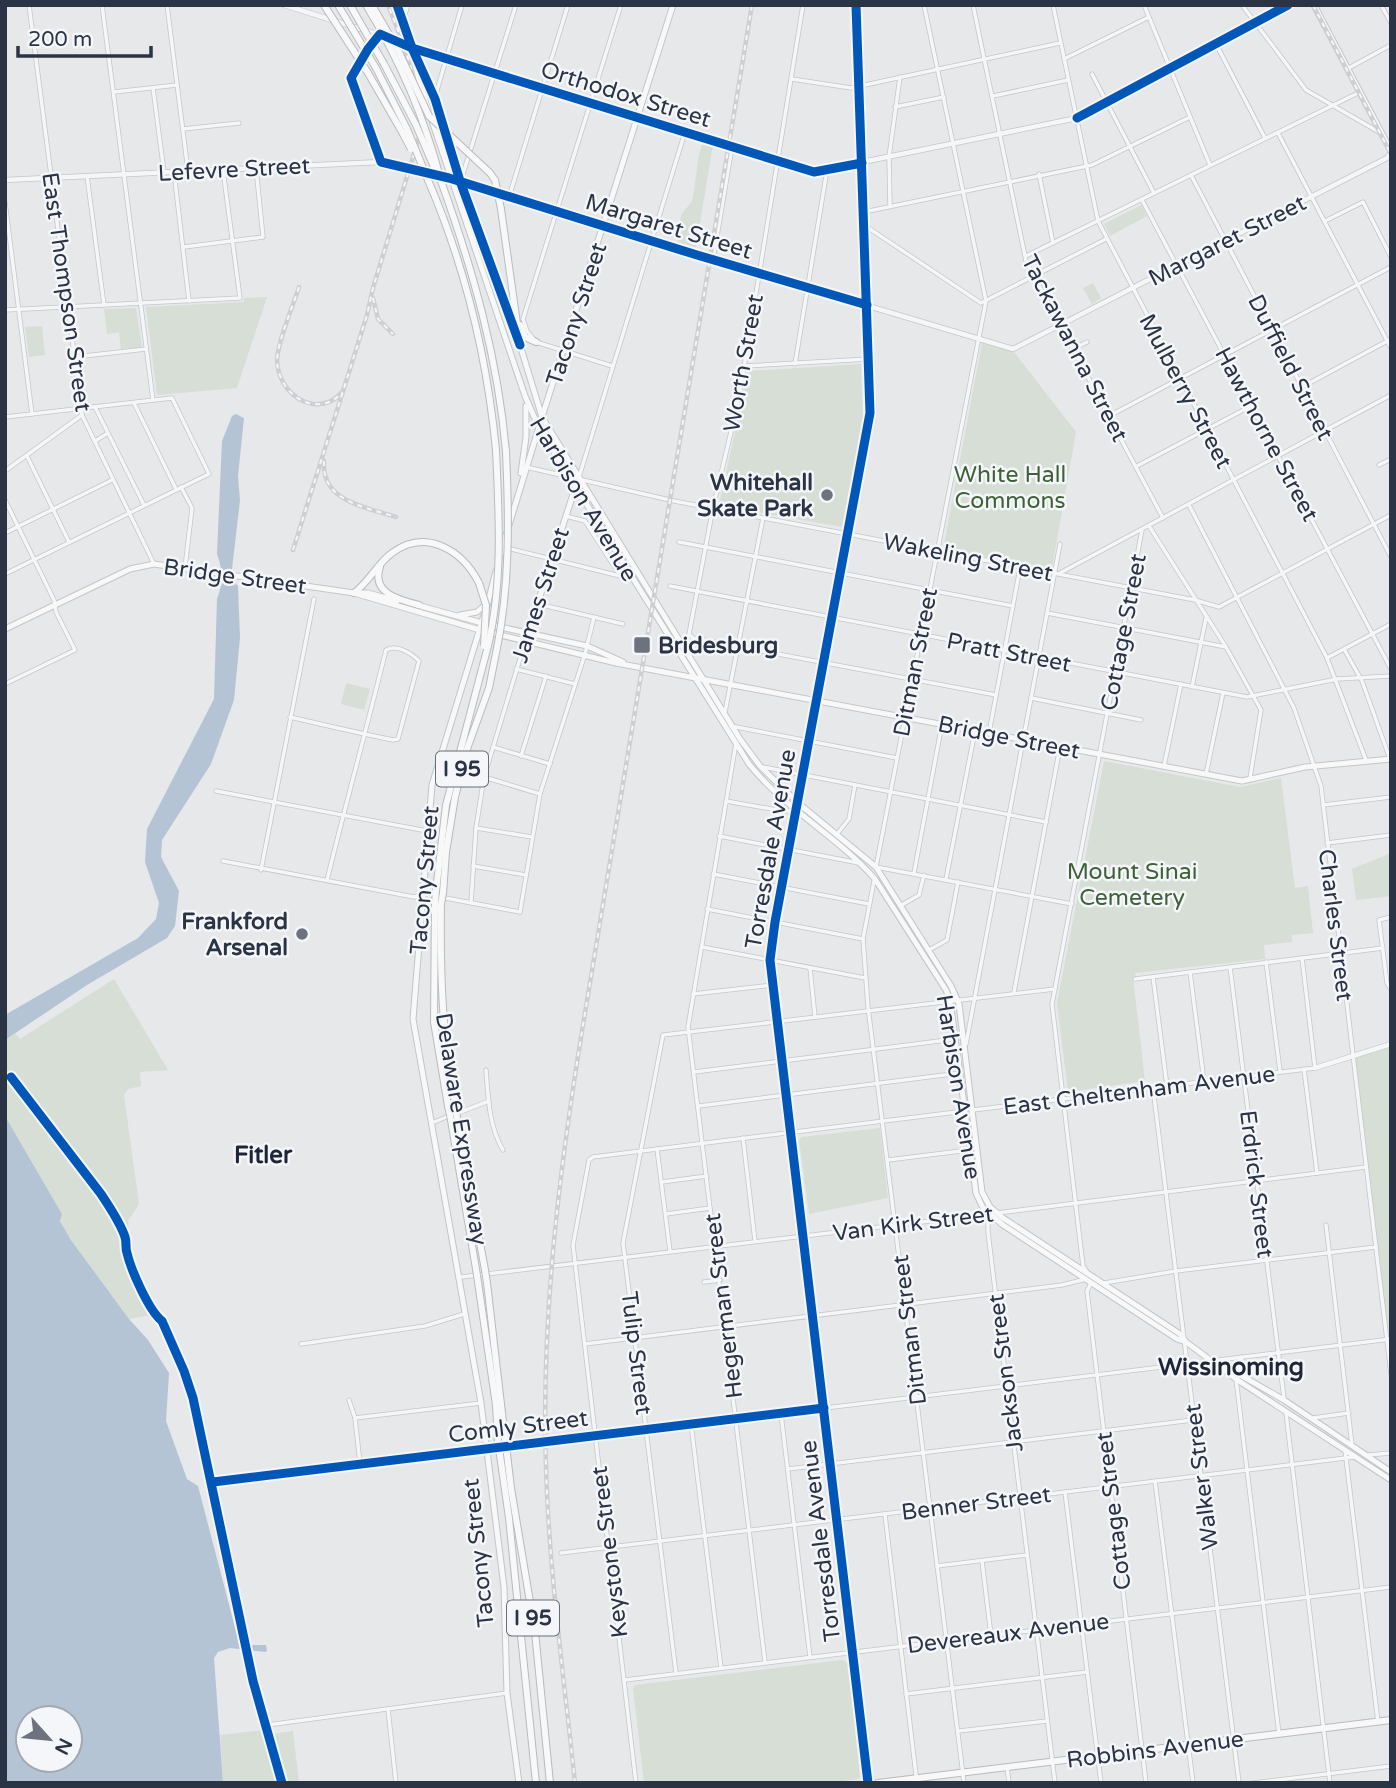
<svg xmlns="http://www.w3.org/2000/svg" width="1396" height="1788" viewBox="0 0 1396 1788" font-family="'Varela Round',sans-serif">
<rect width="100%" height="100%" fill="#e6e8ea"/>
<!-- green -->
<g fill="#d6ded6">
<path d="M703,142L713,145L695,252L677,247C679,238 678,222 682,214C686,207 692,205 693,196C697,179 696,159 703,142Z"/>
<polygon points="1141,205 1147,216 1110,236 1104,224"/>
<polygon points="1093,283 1101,298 1092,304 1083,288"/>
<polygon points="267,297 237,388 157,395 146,307 244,302 244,298"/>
<polygon points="136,308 142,347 121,349 119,332 107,334 104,309"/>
<polygon points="42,326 45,355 29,357 25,327"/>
<polygon points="982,343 1014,352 1076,432 1052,568 943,550"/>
<polygon points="861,364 863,419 842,527 719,505 748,371"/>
<polygon points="346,683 370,689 364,710 341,704"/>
<polygon points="1104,761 1240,787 1281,778 1295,888 1308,886 1313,933 1292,935 1292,942 1264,945 1265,959 1135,973 1136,977 1133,977 1145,1081 1068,1092 1057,1003"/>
<polygon points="1391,853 1391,896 1356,900 1352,869"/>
<polygon points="114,979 168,1070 140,1072 141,1086 128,1089 124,1095 139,1204 128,1221 131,1258 156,1314 129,1319 70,1238 60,1220 62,1214 5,1116 5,1040 15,1033 20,1039"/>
<polygon points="1391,1044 1391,1339 1387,1340 1353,1058"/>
<polygon points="880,1128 888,1198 809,1214 799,1140 802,1137"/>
<polygon points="842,1660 848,1663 860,1777 857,1779 829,1783 644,1783 633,1688 635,1685"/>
<polygon points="264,1730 265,1735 293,1731 299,1783 223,1783 220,1735"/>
</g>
<!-- water -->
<g fill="#b4c4d5" fill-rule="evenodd">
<path d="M236,414L244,418L238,476L240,500L232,569L233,581L238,586L240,638L234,700L211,764L162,840L161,857L179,891L175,926L167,938L87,985L5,1040V1015L138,938L156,919L159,903L145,862L147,829L214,699L217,599C223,584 223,570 217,554L222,441L232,416Z"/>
<path d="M5,1116L62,1214L60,1221L71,1240L129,1319L148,1340L169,1373L166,1421L187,1479L198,1486L239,1643L242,1645H266L267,1651L265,1652L230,1648L218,1652L214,1658L223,1783H5ZM28,1718H70V1760H28Z"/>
</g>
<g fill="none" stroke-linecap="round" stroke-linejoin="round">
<!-- minor casing -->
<g stroke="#c4c6c8" stroke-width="5">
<g id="minor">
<polyline points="29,5 82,415 154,564"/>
<polyline points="102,5 153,400"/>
<polyline points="167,5 188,171"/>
<polyline points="803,5 739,398 713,508 689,634 693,638 996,695"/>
<polyline points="924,5 986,301 876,867 1072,904"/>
<polyline points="973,5 1026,261 1163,518"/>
<polyline points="1053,5 1098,221 1327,658 1366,760"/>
<polyline points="1144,5 1210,165"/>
<polyline points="1242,5 1306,90 1379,132"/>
<polyline points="1381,5 1391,23"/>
<polyline points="403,20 408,5"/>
<polyline points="1216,44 1265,138"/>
<polyline points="1064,59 1149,17"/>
<polyline points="1347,69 1391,45"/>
<polyline points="1092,74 1154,193"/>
<polyline points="792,79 851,88 1060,43"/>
<polyline points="153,88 164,172"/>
<polyline points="114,92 177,85"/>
<polyline points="993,96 1068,80"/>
<polyline points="435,97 462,5"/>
<polyline points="895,107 944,97"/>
<polyline points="183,129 239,123"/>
<polyline points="1278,133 1391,348"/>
<polyline points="174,172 189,301"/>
<polyline points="1039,174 1053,243"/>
<polyline points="1191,175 1391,557"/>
<polyline points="87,176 104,305"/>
<polyline points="461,180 516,5"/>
<polyline points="509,197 568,5"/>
<polyline points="1142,200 1391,669"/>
<polyline points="5,202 32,414"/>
<polyline points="890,206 889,157 900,77"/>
<polyline points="864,212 1092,165 1190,117"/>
<polyline points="1325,221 1363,202 1391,257"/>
<polyline points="864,225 981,303 1106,239"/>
<polyline points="184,247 263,237 256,168"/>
<polyline points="1026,256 1360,92"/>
<polyline points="713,260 732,147"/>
<polyline points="5,310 240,298 223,170"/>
<polyline points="1073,349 1087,342"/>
<polyline points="75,357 146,349"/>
<polyline points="795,364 827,170"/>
<polyline points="612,366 536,342 527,331 523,319 621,5"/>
<polyline points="745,366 869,359"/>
<polyline points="1302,387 1391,339"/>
<polyline points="134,403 176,489"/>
<polyline points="95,407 144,505"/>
<polyline points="1109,416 1391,267"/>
<polyline points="5,417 172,398 209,474 5,574"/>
<polyline points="95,441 108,433"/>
<polyline points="27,456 69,542"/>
<polyline points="1379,465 1391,459"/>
<polyline points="1137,466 1253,405"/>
<polyline points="526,467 674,501 1195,600 1219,607 1391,515"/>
<polyline points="5,471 82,415"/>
<polyline points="579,477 685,132"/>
<polyline points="181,487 192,508 185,568"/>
<polyline points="5,500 54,600 56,612 75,650 5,684"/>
<polyline points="1189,505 1294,708 1321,786 1391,1374"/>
<polyline points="566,516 585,521 619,574"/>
<polyline points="1149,526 1226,647 1261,710 1250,778"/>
<polyline points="5,533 112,480"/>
<polyline points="679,542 1013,606"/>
<polyline points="507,548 620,576"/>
<polyline points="1060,573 1391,395"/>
<polyline points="670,586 1247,697 1337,679 1391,676"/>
<polyline points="538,604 623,624"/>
<polyline points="1047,613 1226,647"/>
<polyline points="1344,649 1362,681 1390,759"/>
<polyline points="1327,658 1391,624"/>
<polyline points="516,669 575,684"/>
<polyline points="1192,687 1206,618"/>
<polyline points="1031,698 1141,720"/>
<polyline points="725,712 763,518"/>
<path d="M290,717C324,725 359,733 393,740L398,739L419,661C411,653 397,644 386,650C367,727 346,803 327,880"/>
<polyline points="731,726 897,758"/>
<polyline points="989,733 1020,568"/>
<polyline points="736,743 688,1027 765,1662"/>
<polyline points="493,747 550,764"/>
<polyline points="521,756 546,676"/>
<polyline points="1164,766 1181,684"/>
<polyline points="763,767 1046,822"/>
<polyline points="1206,774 1223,693"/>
<polyline points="484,777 540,794"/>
<polyline points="216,791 427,831"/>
<polyline points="726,801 783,811 796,811"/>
<polyline points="1323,805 1391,797"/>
<polyline points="476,828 532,837"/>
<polyline points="837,834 849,819 855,785"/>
<polyline points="719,836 859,863"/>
<polyline points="1327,843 1391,835"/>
<polyline points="223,861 414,897 424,894 520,912 540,794 585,654 594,617"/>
<polyline points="473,866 526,875"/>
<polyline points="261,870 314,599"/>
<polyline points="914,873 942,724"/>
<polyline points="713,874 869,904"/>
<polyline points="946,879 975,731"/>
<polyline points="874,881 863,939 868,1007 964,1783"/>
<polyline points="471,903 476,828 484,777 526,639"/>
<polyline points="900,906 919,895 924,875"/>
<polyline points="707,909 863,939"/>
<polyline points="1391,917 1379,920 1387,983 1391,989"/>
<polyline points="702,947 865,978"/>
<polyline points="929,950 947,940 958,882"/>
<polyline points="1266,962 1280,1071"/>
<polyline points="1230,967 1284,1398"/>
<polyline points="810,968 815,1017"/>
<polyline points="1190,972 1204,1081"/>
<polyline points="1153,977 1167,1086"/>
<polyline points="1135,979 1383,948"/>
<polyline points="1014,992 1060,747"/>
<polyline points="693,994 773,985"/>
<polyline points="966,1044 1060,544"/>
<polyline points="1304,1069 1317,1173"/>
<path d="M486,1070C488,1097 489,1127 503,1150"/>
<polyline points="694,1072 955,1039"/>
<polyline points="1153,1088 1239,1783"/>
<polyline points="699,1106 960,1073"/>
<polyline points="973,1110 1315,1068 1302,958"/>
<polyline points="458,1113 489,1101"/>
<polyline points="432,1123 451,1115"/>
<polyline points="743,1138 755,1241"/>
<polyline points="657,1149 670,1251"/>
<polyline points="888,1160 969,1150"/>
<polyline points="662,1182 707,1176"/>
<polyline points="997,1213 1366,1167"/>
<polyline points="666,1214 710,1208"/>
<polyline points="988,1214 988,1232 1055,1783"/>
<polyline points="1326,1225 1352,1445"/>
<polyline points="1087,1272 1083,1266 1052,1004 1142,530"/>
<polyline points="461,1277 989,1214"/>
<polyline points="704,1282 720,1280"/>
<polyline points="1091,1283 1087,1291 1146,1783"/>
<polyline points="1104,1283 1176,1271 1376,1247"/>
<polyline points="301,1344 425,1326 464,1314"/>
<polyline points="585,1344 1062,1285 1086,1279"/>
<polyline points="1236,1379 1279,1734"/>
<polyline points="349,1400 355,1418 360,1463"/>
<polyline points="1286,1413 1330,1783"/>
<polyline points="781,1414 810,1657"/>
<polyline points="355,1418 481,1403"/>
<polyline points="1313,1418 1349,1413"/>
<polyline points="691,1424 721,1668"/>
<polyline points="507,1447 1391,1339"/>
<polyline points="1345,1450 1378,1722"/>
<polyline points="1368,1455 1391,1453"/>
<polyline points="788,1469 1193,1420"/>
<polyline points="217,1481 499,1448"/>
<polyline points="1155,1481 1193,1783"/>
<polyline points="1065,1492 1101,1783"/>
<polyline points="885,1515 917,1783"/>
<polyline points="561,1553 1354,1457"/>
<polyline points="982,1561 991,1635"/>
<polyline points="937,1566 1027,1555"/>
<polyline points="676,1673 623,1243 663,1035 1055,989"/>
<polyline points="625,1680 1391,1587"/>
<polyline points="906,1694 1087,1672"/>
<polyline points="388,1709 396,1783"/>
<polyline points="267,1725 507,1693"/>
<polyline points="959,1731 1047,1721"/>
<polyline points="1007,1767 1009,1783"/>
<polyline points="636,1783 573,1245 589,1160 593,1157 965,1111"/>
<polyline points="1253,1783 1391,1766"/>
</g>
</g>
<!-- tertiary casing -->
<g stroke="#c4c6c8" stroke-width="6">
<g id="tertiary">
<polyline points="284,5 383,36"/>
<polyline points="379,35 368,49 351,78 381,162"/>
<polyline points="391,39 412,48 814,172 1077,118 1288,5"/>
<polyline points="5,180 381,162 449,178 697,255 1013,349 1387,158 1391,152"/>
<polyline points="796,811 771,945 770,960 868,1783"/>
<polyline points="1315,1068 1391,1044"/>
</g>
</g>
<!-- secondary casing -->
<g stroke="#c4c6c8" stroke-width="7">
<g id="secondary">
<polyline points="1314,5 1391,151"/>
<polyline points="542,417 673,5"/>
<polyline points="354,593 480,630 616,663 1242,781 1305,767 1391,759"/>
<polyline points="417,605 482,623 587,646 623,662"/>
<polyline points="460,615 477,612 486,604"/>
<polyline points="5,629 130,569 154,564 354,593 368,593 397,601"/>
<polyline points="527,636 578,479"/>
<polyline points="796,811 870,413 856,5"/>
</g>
</g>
<!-- primary casing -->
<g stroke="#c2c5c8" stroke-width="7">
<g id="primary">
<polyline points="397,5 412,48 435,99 460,181 520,345 542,417 740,739 760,766 798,803 876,867 951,986 959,1004 982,1192 990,1207 1003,1218 1180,1334 1186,1342 1236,1379 1391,1480"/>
<polyline points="412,51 412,58 428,109"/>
<path d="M431,118L525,396L539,428L749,764C785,809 837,836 875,879L946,990L950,1001L976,1193L983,1208L1003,1225L1177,1339L1186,1342"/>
<polyline points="521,473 526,437 526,406"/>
<polyline points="509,525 539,427"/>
<polyline points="501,555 506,534"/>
<polyline points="487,606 496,571"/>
<polyline points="484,615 432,785 413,1019 481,1403 504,1587 507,1693 519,1783"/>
<polyline points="1241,1358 1240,1370 1243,1375"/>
<polyline points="1221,1364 1284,1400 1391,1472"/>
</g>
</g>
<!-- trunk casing -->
<g stroke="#b8bbbf" stroke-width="8">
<polyline id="trunk" points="878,1783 1391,1720"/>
</g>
<!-- motorway casing -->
<g stroke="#b8bbbf" stroke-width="8">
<g id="motorway">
<polyline points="384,64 416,125"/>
<polyline points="376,68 407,129"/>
<polyline points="368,73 402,132"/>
<path d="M428,180C465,266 487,357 496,450"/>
<path d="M441,181C473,270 498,358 506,452"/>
<polyline points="501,209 520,345"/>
<polyline points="520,325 525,337 536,342"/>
<path d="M380,567C371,593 399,600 419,605"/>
<path d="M354,593C369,582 377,564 392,553C426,528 462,550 479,583"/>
<polyline points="436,891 446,805 488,646"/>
<polyline points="443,893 446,852 455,797 467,749 489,688 497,648"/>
<polyline points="435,902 434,1022 448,1106"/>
<path d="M441,904C440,971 442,1036 455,1102"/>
<polyline points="457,1118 485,1270"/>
<polyline points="451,1120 476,1269"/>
<polyline points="478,1282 496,1405 498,1441"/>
<polyline points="487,1283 505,1439"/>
<polyline points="507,1454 511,1488 535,1632 550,1783"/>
<polyline points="500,1455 509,1518 536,1783"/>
</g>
</g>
<!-- minor -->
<use href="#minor" stroke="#f5f6f7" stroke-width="3.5"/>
<!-- tertiary -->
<use href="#tertiary" stroke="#f5f6f7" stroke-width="4.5"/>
<!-- secondary -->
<use href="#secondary" stroke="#f8f8f8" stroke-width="5"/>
<!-- primary -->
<use href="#primary" stroke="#f8f8f8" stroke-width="5"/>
<!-- trunk -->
<use href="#trunk" stroke="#f8f8f8" stroke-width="6"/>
<!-- motorway -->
<use href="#motorway" stroke="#f8f8f8" stroke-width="6"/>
<!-- rail casing -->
<g stroke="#cecfd2" stroke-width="4.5">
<g id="rail">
<polyline points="1313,5 1391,154"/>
<path d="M299,287C293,306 277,343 277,361C278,382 293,401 313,404C326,405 335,401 342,392"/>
<polyline points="373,298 378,319 393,334"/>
<path d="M324,461C321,502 366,507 396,517"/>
<path d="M293,550L367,315L373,288L420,134C423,90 404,46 388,5"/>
<path d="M575,1783C564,1678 549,1572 546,1467C541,1318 559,1171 583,1025L752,5"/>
</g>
</g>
<!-- rail -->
<use href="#rail" stroke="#f4f6f9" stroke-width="2" stroke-dasharray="5" stroke-linecap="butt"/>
<!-- motorway-bridge casing -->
<g stroke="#b8bbbf" stroke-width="8" stroke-linecap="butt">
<g id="motorway-bridge">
<polyline points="324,5 368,73"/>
<polyline points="338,5 376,68"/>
<polyline points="350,5 384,64"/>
<path d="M366,5C400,60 425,119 441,181"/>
<polyline points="372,5 398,50 429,116 490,173 495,180 501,209"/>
<polyline points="416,125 434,167"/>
<polyline points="407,129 428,180"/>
<polyline points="402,132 411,149"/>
<polyline points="479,583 486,605 484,646"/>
<path d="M488,646C503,582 499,515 496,450"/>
<path d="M497,648C510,584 509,518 506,452"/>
<polyline points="435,902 436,891"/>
<polyline points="441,904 443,893"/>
<polyline points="455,1102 457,1118"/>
<polyline points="448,1106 451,1120"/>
<polyline points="476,1269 478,1282"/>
<polyline points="485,1270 487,1283"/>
<polyline points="505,1439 507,1454"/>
<polyline points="498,1441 500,1455"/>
</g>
</g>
<!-- motorway-bridge -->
<use href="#motorway-bridge" stroke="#f8f8f8" stroke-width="6"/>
<!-- cycleway casing -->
<g stroke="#f4f6f9" stroke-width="13">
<g id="cycleway">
<polyline points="397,5 412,48 435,99 460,181 520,345"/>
<polyline points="856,5 870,413 775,922 770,960 868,1783"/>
<polyline points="1077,118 1288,5"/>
<polyline points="862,163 814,172 412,48 380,34 368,49 351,78 381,162 449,178 697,255 867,305"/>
<path d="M11,1077L101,1194C110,1208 120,1222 125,1237C127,1243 125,1248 127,1253C131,1270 149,1311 162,1321L184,1371L193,1398L253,1681L282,1783"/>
<polyline points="213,1482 824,1408"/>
</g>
</g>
<!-- cycleway -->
<use href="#cycleway" stroke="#0057b8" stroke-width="9"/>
</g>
<!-- markers -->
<g fill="#6c737f" stroke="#f4f6f9" stroke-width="2.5">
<circle cx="827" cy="495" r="7"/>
<rect x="633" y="636" width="18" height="18" rx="3.5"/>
<circle cx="302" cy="934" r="7"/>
</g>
<g text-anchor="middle" stroke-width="5" stroke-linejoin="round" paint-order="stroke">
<!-- shield labels -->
<g fill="#f4f6f9" stroke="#676e7b" stroke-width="2">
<rect x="436" y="751.5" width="52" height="35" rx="5"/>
<rect x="507" y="1600.5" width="52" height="35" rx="5"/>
</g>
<g font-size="21" font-weight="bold" fill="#2b3445">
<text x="462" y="776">I 95</text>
<text x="533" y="1625">I 95</text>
</g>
<!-- street labels -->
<g font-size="23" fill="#2b3445" stroke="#f4f6f9">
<text transform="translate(626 94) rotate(17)" y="8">Orthodox Street</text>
<text transform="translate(234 169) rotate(-3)" y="8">Lefevre Street</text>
<text transform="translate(669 226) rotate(17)" y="8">Margaret Street</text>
<text transform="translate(1227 240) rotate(-27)" y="8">Margaret Street</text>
<text transform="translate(67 292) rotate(82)" y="8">East Thompson Street</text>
<text transform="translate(576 314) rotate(-72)" y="8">Tacony Street</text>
<text transform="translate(1075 348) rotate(63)" y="8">Tackawanna Street</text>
<text transform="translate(743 363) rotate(-80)" y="8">Worth Street</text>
<text transform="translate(1291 367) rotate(63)" y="8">Duffield Street</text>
<text transform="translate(1186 391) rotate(62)" y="8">Mulberry Street</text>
<text transform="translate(1267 434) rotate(62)" y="8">Hawthorne Street</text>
<text transform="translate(584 499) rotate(59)" y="8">Harbison Avenue</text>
<text transform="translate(968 557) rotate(11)" y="8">Wakeling Street</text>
<text transform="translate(235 576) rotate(8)" y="8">Bridge Street</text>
<text transform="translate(540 595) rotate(-72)" y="8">James Street</text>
<text transform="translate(1123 632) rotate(-79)" y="8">Cottage Street</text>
<text transform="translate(1009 652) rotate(11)" y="8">Pratt Street</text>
<text transform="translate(915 662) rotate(-79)" y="8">Ditman Street</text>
<text transform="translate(1009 737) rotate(11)" y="8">Bridge Street</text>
<text transform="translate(770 849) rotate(-80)" y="8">Torresdale Avenue</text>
<text transform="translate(424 880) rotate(-85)" y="8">Tacony Street</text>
<text transform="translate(1336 925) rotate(83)" y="8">Charles Street</text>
<text transform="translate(959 1087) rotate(81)" y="8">Harbison Avenue</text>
<text transform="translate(1139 1090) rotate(-7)" y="8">East Cheltenham Avenue</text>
<text transform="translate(462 1129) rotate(81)" y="8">Delaware Expressway</text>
<text transform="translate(1257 1184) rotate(83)" y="8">Erdrick Street</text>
<text transform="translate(913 1223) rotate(-7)" y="8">Van Kirk Street</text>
<text transform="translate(723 1306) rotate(-97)" y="8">Hegerman Street</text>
<text transform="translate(909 1330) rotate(-97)" y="8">Ditman Street</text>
<text transform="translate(637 1353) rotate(83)" y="8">Tulip Street</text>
<text transform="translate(1005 1373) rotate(-97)" y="8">Jackson Street</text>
<text transform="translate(518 1426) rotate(-7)" y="8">Comly Street</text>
<text transform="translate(1201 1477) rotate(-97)" y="8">Walker Street</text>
<text transform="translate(976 1503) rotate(-7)" y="8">Benner Street</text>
<text transform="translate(1113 1511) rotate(-97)" y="8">Cottage Street</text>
<text transform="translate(820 1541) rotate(-97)" y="8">Torresdale Avenue</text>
<text transform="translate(609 1552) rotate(-97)" y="8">Keystone Street</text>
<text transform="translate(478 1553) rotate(-96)" y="8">Tacony Street</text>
<text transform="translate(1008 1633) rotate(-7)" y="8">Devereaux Avenue</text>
<text transform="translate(1155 1749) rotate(-7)" y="8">Robbins Avenue</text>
</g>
<!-- park labels -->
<g font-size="23" fill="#3f6138" stroke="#f4f6f9">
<text x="1010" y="482">White Hall<tspan x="1010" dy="26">Commons</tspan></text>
<text x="1132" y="879">Mount Sinai<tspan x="1132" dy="26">Cemetery</tspan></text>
</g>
<!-- poi labels -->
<g font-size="23" font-weight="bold" fill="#2b3445" stroke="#f4f6f9" text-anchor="end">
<text x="813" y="490">Whitehall<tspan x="813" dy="26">Skate Park</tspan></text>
<text x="658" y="653" text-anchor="start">Bridesburg</text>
<text x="288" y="929">Frankford<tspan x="288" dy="26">Arsenal</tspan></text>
</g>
<!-- neighbourhood labels -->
<g font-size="24" font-weight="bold" fill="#1d2536" stroke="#f4f6f9">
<text x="263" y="1163">Fitler</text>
<text x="1231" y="1375">Wissinoming</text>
</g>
</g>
<!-- border -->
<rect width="1396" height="1788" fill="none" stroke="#2b3445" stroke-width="14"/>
<!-- north arrow -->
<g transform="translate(49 1739) rotate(117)"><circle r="33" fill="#f4f6f9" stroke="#a4a8b1" stroke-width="2"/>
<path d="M0-5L12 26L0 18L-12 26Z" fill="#6c737f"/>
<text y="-10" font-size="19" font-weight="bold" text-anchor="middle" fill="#2b3445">N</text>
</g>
<!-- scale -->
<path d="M18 46v10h133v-10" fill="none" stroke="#2b3445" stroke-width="3.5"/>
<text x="28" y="46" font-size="21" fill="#2b3445" stroke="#f4f6f9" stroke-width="5" paint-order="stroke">200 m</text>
</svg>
